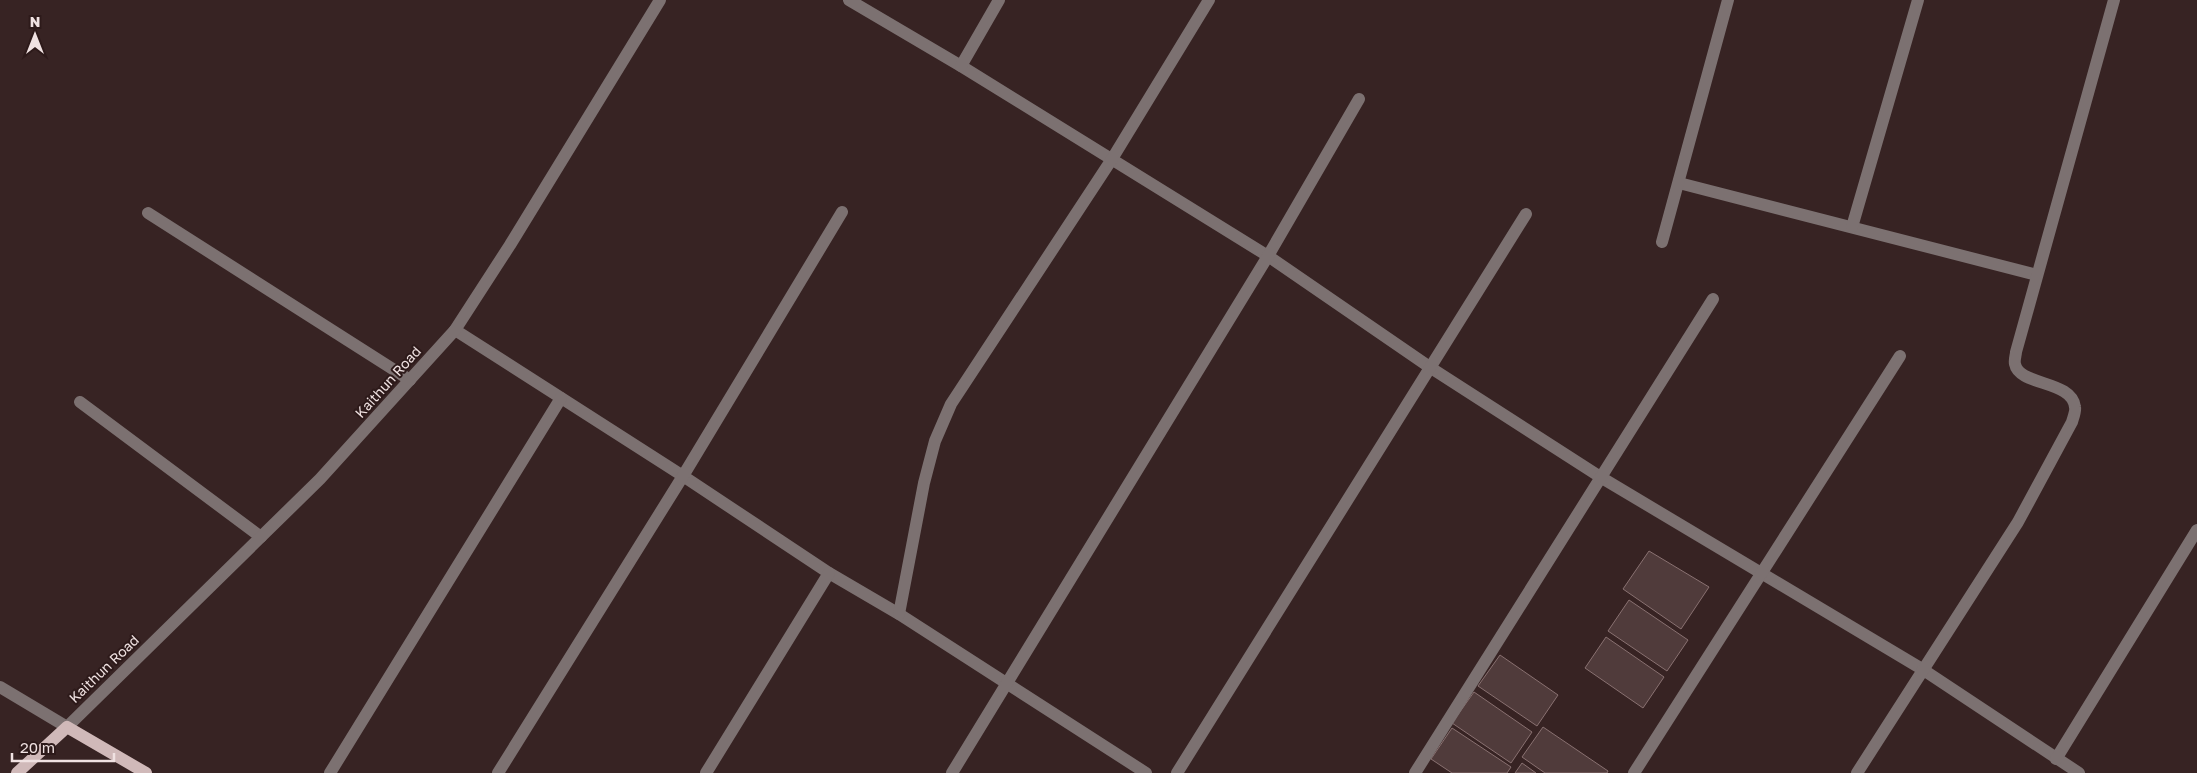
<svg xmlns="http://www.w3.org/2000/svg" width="2197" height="773" viewBox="0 0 2197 773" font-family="'Golos Text',sans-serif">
<rect width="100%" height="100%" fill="#372323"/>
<!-- building -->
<g fill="#503b3b" stroke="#897171">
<polygon points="1649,551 1709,587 1681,629 1623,589"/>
<polygon points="1629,600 1688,640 1667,671 1608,631"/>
<polygon points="1606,637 1664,677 1643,708 1585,668"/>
<polygon points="1500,655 1558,695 1537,726 1478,686"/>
<polygon points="1474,692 1532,732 1511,763 1452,723"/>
<polygon points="1543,727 1608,771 1607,773 1545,773 1522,757"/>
<polygon points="1452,728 1511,767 1507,773 1452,773 1431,759"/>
<polygon points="1522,763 1536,773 1515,773"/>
</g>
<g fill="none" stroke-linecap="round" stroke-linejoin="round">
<!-- minor -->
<g stroke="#7c7171" stroke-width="12">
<polyline points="849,0 961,66 1268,256 1431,368 1602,478 1922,669 2079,773"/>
<polyline points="961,66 999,0"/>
<polyline points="1679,183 2037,275"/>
<polyline points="148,213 410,380"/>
<polyline points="1852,227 1918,0"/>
<polyline points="1662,242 1728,0"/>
<polyline points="455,330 683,476 829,573 899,614 1146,773"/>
<polyline points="80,402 261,537"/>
<polyline points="899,614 924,483 935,441 951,404 1112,159 1209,0"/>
<polyline points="0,687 67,727 320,479 455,330 510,245 660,0"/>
<polyline points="2056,759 2197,530"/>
<polyline points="330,773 561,398"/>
<polyline points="498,773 683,476 842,212"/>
<polyline points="706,773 829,573"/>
<polyline points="952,773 1268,256 1359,99"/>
<polyline points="1177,773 1526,214"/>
<polyline points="1415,773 1713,299"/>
<polyline points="1634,773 1900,356"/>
<path d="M1857,773L2018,522L2072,422C2073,418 2076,411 2075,407C2072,380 2019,386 2015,364C2014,360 2016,355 2016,352L2114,0"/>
</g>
<!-- major -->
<polyline stroke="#d0b9b9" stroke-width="12" points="17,773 67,727 146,773"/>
</g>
<g text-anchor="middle" stroke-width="4" stroke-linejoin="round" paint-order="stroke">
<!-- street labels -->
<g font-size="14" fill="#f0e2e2" stroke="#2d1a1a">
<text transform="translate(388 382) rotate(-48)" y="5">Kaithun Road</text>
<text transform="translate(104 669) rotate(-44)" y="5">Kaithun Road</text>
</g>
</g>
<!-- north arrow -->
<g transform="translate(35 35)" stroke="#2d1a1a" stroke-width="4" paint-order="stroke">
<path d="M0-4L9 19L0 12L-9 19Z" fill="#f0e2e2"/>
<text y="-8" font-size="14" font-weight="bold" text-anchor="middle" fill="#f0e2e2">N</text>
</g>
<!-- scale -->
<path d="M12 753v8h102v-8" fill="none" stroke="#f0e2e2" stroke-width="2.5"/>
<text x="20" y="753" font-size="15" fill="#f0e2e2" stroke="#2d1a1a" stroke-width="4" paint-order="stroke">20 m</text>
</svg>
